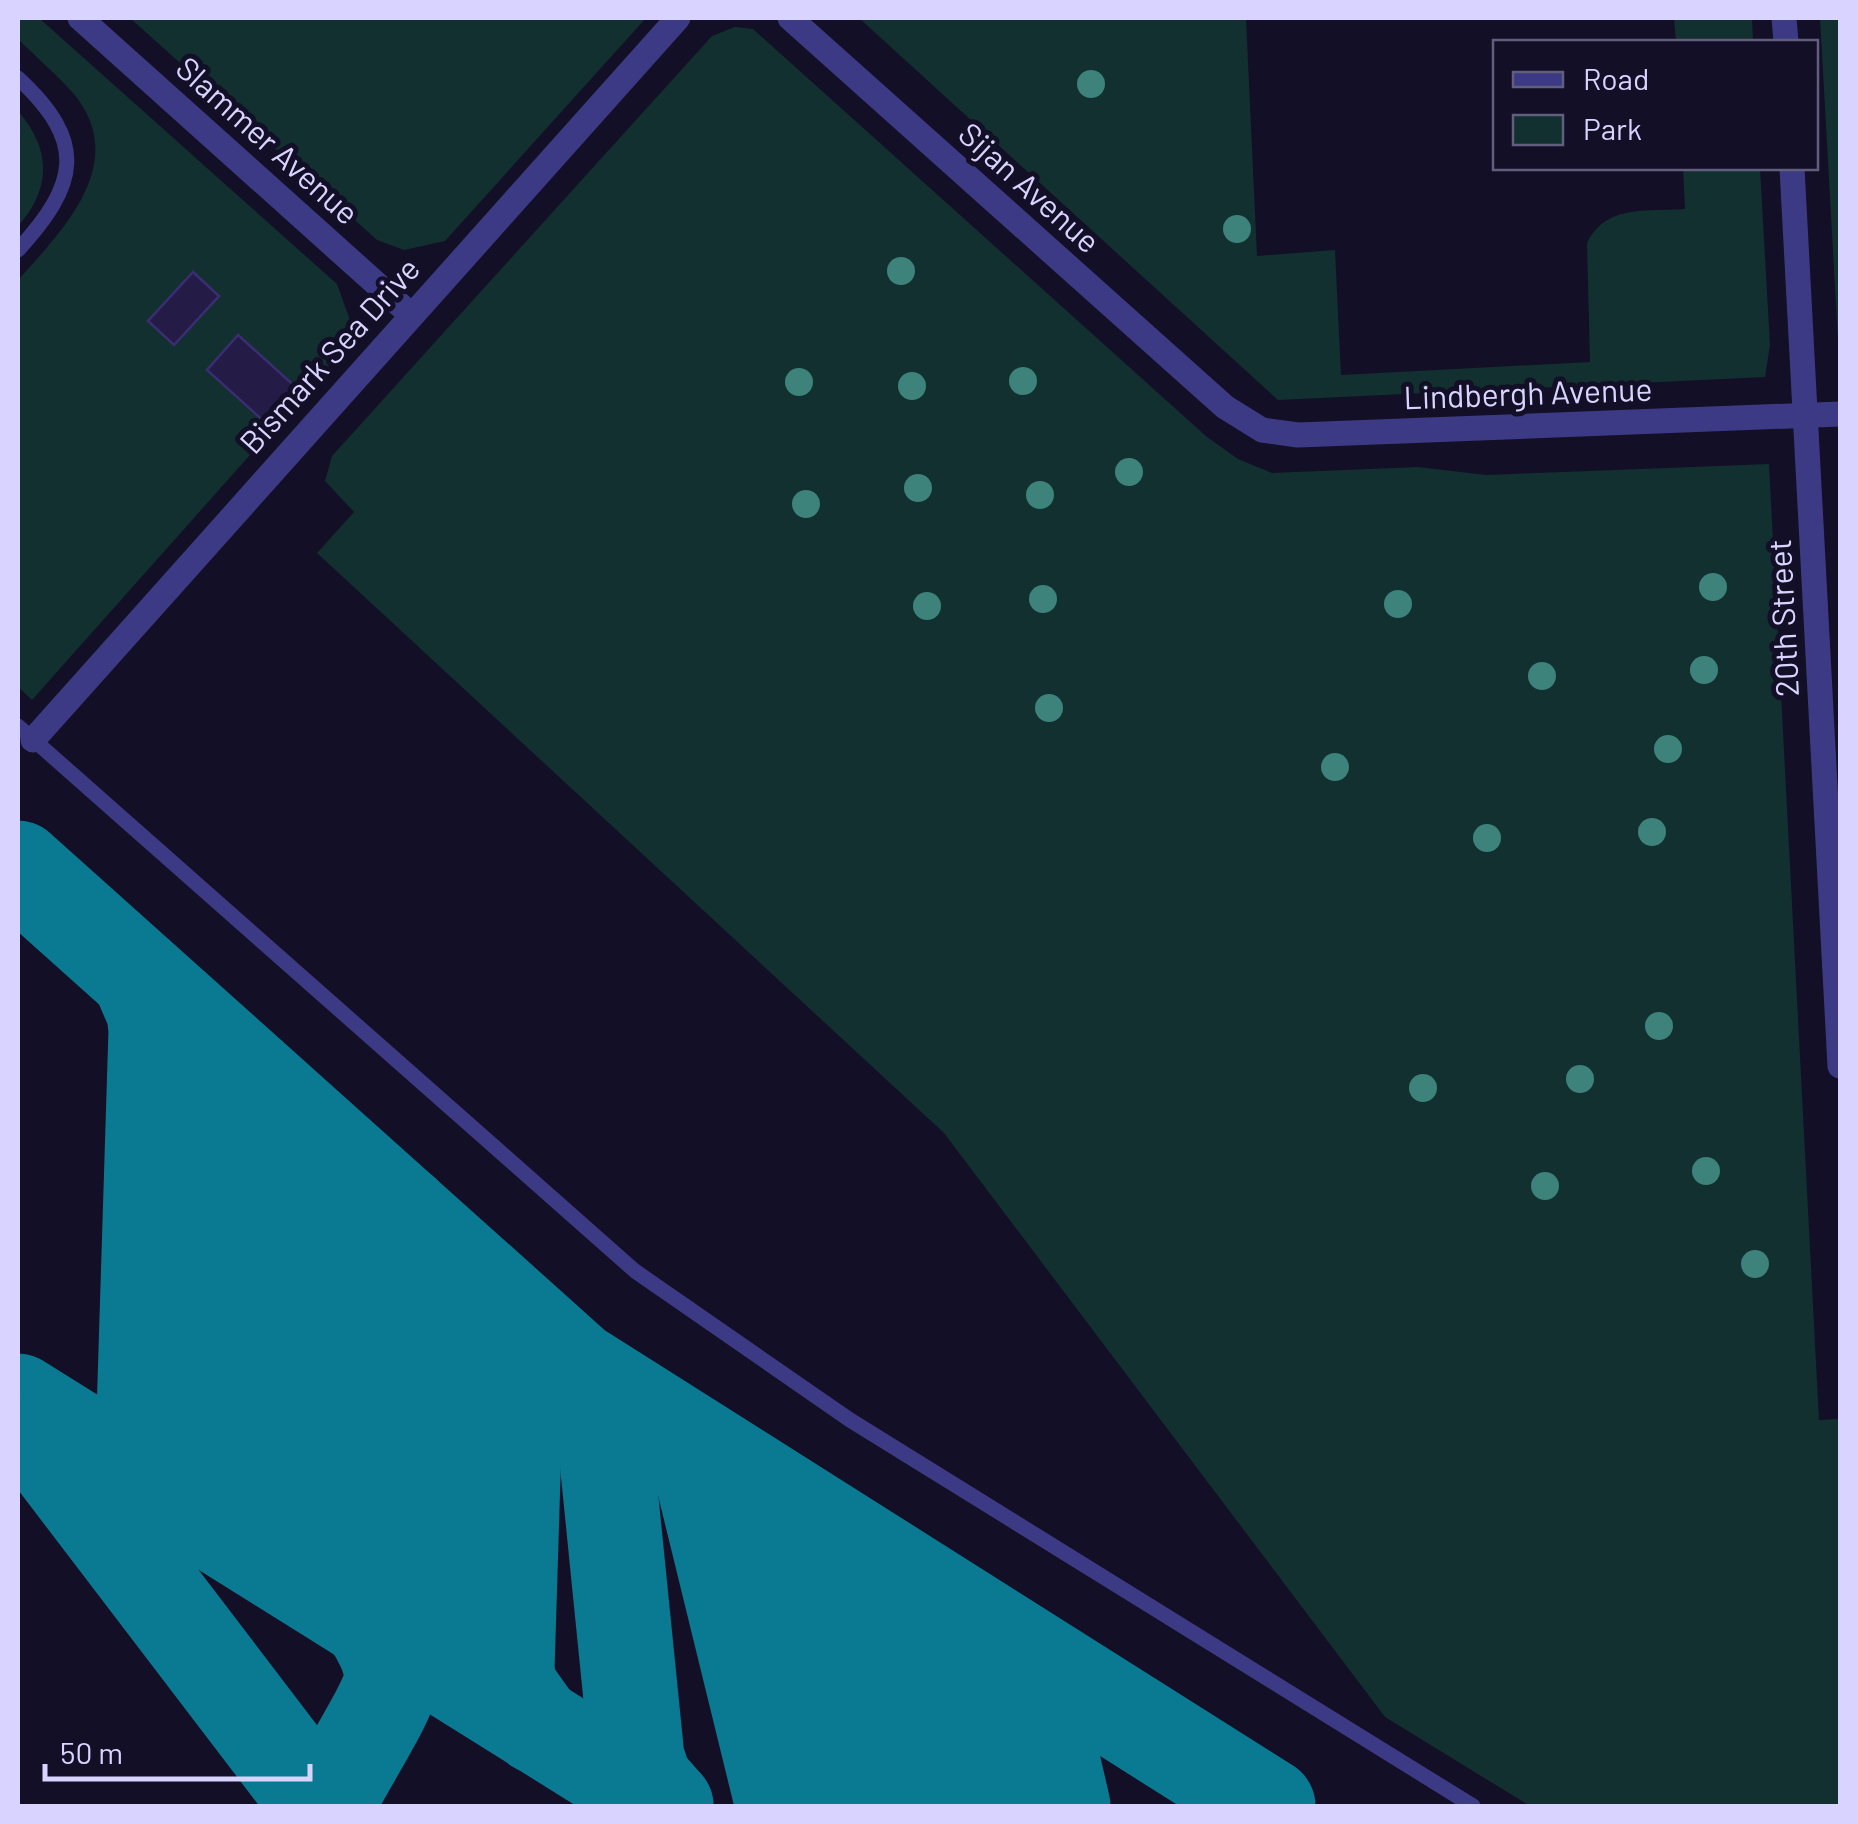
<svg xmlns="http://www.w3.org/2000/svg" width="1858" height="1824" viewBox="0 0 1858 1824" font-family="Barlow,sans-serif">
<rect width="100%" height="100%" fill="#130f26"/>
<!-- green -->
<g fill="#12302f" fill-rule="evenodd">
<path d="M18,18H39L337,284L351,323L338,356L32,700L18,687V280C63,230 131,162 73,93C56,74 36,57 18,39ZM193,272L219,297L174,344L148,321ZM238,335L299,390L268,424Z"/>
<polygon points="130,18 646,18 445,241 404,250 377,240"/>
<path d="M859,18H1246L1257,256L1335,250L1341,375L1590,362L1587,243C1606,204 1646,212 1685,209L1683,168H1760L1770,345L1765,377L1278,400Z"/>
<polygon points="1674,18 1752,18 1753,42 1676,42"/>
<polygon points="1820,18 1840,18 1840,360 1839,359"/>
<polygon points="735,27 753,29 1207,437 1238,459 1272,473 1418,467 1486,475 1769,464 1819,1420 1838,1419 1840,1806 1530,1806 1385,1717 944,1133 317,553 354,512 325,481 332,456 712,36"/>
<path d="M18,111C51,149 52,188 18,226Z"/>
</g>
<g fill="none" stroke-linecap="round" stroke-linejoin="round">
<!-- taxiway -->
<g stroke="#0a7a92" stroke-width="95">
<polyline points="18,868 577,1369 1268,1806"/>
<polyline points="139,977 154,1012 156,1030 143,1447 146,1466 170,1496"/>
<polyline points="231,1060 247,1108 234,1499 241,1528 260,1552"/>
<polyline points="316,1137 331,1159 338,1186 326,1559 327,1575 350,1608"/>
<polyline points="403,1213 425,1251 426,1269 415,1628 438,1665"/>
<polyline points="500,1302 517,1347 507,1670 510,1688 537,1726"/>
<polyline points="582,1373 602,1410 637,1758 645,1782 666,1806"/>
<polyline points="18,1401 666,1806"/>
<polyline points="39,1439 319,1806"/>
<polyline points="690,1443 697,1455 783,1806"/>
<polyline points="791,1507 807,1530 815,1556 875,1806"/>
<polyline points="900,1576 923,1611 969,1806"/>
<polyline points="1008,1643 1033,1677 1063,1806"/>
<path d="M327,1806C339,1778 389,1702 391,1682C393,1659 379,1634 366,1618"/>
</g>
</g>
<!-- building -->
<g fill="#241b47" stroke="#3b2d73" stroke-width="2.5">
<polygon points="193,272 219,296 174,345 148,321"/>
<polygon points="238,335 299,390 268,425 207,370"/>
</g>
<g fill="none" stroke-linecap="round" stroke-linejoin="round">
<!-- service -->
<g stroke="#3d3a85" stroke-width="15">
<path d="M18,78C88,143 78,184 18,250"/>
<polyline points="18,726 635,1271 850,1420 1473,1806"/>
</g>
<!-- minor -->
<g stroke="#3d3a85" stroke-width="25">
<polyline points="80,18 410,314"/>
<polyline points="790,18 1225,407 1262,430 1298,435 1840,414"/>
<polyline points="1784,18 1786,42"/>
<polyline points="1792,168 1840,1066"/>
<polyline points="33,740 678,18"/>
</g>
</g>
<!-- trees -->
<g fill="#3d827b">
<circle cx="1091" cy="84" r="14"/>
<circle cx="1237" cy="229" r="14"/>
<circle cx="901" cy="271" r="14"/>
<circle cx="1023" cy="381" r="14"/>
<circle cx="799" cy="382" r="14"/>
<circle cx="912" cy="386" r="14"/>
<circle cx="1129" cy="472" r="14"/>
<circle cx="918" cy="488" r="14"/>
<circle cx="1040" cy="495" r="14"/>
<circle cx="806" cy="504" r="14"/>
<circle cx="1713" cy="587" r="14"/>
<circle cx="1043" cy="599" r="14"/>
<circle cx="1398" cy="604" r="14"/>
<circle cx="927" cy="606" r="14"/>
<circle cx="1704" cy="670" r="14"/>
<circle cx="1542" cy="676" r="14"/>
<circle cx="1049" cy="708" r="14"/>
<circle cx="1668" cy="749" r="14"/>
<circle cx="1335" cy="767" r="14"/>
<circle cx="1652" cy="832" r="14"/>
<circle cx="1487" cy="838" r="14"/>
<circle cx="1659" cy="1026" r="14"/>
<circle cx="1580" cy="1079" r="14"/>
<circle cx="1423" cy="1088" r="14"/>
<circle cx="1706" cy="1171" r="14"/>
<circle cx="1545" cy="1186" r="14"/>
<circle cx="1755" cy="1264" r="14"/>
</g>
<g text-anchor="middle" stroke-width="10" stroke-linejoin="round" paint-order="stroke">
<!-- street labels -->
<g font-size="32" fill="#d9d4ff" stroke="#130f26">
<text transform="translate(267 141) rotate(42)" y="11">Slammer Avenue</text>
<text transform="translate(1029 188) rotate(42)" y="11">Sijan Avenue</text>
<text transform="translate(330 356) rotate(-48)" y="11">Bismark Sea Drive</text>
<text transform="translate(1528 394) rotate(-2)" y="11">Lindbergh Avenue</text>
<text transform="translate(1784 618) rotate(-93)" y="11">20th Street</text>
</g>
</g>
<!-- border -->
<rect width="1858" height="1824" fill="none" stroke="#d9d4ff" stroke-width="40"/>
<!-- legend -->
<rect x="1493" y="40" width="325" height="130" fill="#130f26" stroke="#625e7d" stroke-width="2.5"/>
<rect x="1513" y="72" width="50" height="15" fill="#3d3a85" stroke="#625e7d" stroke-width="2.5"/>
<text x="1583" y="90" font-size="30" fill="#d9d4ff">Road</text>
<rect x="1513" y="115" width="50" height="30" fill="#12302f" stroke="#625e7d" stroke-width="2.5"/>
<text x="1583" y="140" font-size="30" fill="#d9d4ff">Park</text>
<!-- scale -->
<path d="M45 1764v15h265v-15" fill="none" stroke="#d9d4ff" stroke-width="5"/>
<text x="60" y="1764" font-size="30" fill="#d9d4ff" stroke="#130f26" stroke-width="8" paint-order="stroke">50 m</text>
</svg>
